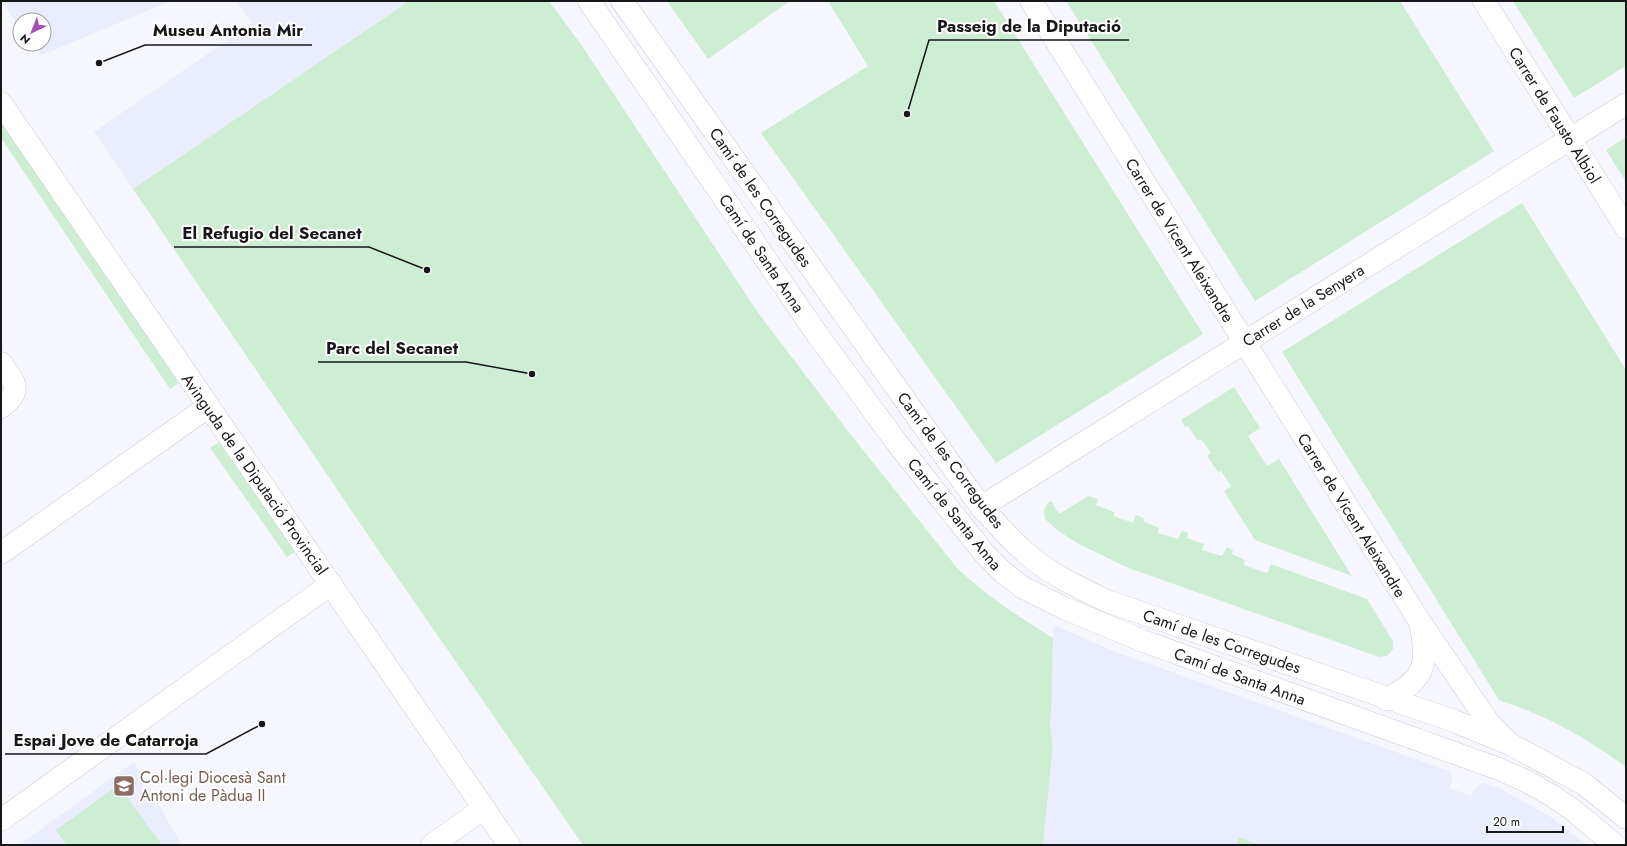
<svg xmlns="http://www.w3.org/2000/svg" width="1627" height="846" viewBox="0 0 1627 846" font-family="Jost,sans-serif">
<rect width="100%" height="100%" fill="#f6f7fe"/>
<!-- built -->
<g fill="#eaedfe">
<polygon points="1,1 171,1 40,56 31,44 44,44 44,20 20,20 20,29"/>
<polygon points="236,1 409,1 133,189 94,132 252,23"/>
<polygon points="1056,626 1116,652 1449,771 1453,779 1450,788 1471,796 1474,789 1483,783 1499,788 1548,815 1587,845 1043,845 1053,745 1050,724 1052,697 1053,629"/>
<polygon points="134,762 182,845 19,845"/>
</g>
<!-- green -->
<g fill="#cdeed2">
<path d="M409,1H549L580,43L759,314L851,435L957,568C987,596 1019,617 1053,638L1052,697L1050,724L1053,745L1043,845H583L381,554L133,189Z"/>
<polygon points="667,1 790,1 708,59"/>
<polygon points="828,1 994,1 1203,334 996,463 761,133 868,66"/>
<polygon points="1066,1 1400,1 1494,151 1255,301"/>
<polygon points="1513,1 1626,1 1626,66 1574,98"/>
<polygon points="1,121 179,383 170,389 1,138"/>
<polygon points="1626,137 1626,182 1606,150"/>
<path d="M1522,203L1626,370V767C1587,738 1545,715 1499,700L1282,352Z"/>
<polygon points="1234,387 1260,428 1248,436 1267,466 1279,459 1352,576 1255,540 1224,491 1231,486 1221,471 1218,472 1207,456 1211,453 1201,439 1198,441 1188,426 1185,427 1181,420"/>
<polygon points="219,442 296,551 287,557 210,448"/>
<path d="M1088,496L1098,499L1096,505L1114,512V516L1133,523L1136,515L1144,518L1143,521L1159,528L1158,533L1178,539L1182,531L1188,533L1187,538L1204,544L1202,550L1222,556L1227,547L1233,550L1232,554L1245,560L1244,565L1267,573L1271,564L1367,599L1393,641V649L1387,656L1379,657L1126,567L1077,543L1057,530L1045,519C1043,511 1044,505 1051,501L1059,514Z"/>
<polygon points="118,785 162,845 67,845 56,830"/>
<polygon points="1239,837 1259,845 1236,845"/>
</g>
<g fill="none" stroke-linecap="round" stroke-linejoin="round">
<!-- minor casing -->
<g stroke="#c9cbd3" stroke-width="23">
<g id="minor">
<polyline points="589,1 817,334 897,443 984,553 1004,573 1022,587 1064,608 1143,641 1499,769 1528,782 1551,795 1573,810 1615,845"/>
<path d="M622,1L981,507C998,525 1014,544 1033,559C1055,577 1082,589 1107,601L1454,721L1510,744L1584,784L1626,818"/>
<polyline points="1031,1 1420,622 1489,723 1505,739"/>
<polyline points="1484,1 1626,228"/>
<polyline points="1,103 509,845"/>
<path d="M1,363C14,381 24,391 1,407"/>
<polyline points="981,507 1626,104"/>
<polyline points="1,553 209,406"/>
<path d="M1386,699C1423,681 1429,667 1421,627"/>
<polyline points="1,820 331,584"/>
<polyline points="432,845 484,808"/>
</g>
</g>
<!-- minor -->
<use href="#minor" stroke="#fff" stroke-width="22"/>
</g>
<!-- icons -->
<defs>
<g id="school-square" transform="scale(1.15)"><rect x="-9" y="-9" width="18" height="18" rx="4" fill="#8d6e63" stroke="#fff"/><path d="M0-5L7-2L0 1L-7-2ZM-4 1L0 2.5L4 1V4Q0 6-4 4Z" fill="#fff"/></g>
</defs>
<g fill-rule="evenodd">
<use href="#school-square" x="124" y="786"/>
</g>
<g text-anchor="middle" stroke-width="4" stroke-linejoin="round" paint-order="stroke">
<!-- street labels -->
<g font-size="16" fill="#17171a" stroke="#fff">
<text transform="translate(1555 115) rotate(58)" y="6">Carrer de Fausto Albiol</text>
<text transform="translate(761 197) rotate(55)" y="6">Camí de les Corregudes</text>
<text transform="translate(1180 240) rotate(58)" y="6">Carrer de Vicent Aleixandre</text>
<text transform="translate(762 253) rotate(56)" y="6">Camí de Santa Anna</text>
<text transform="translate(1303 305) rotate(-32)" y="6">Carrer de la Senyera</text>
<text transform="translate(951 460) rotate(53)" y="6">Camí de les Corregudes</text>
<text transform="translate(255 474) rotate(55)" y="6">Avinguda de la Diputació Provincial</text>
<text transform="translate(955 514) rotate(51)" y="6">Camí de Santa Anna</text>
<text transform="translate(1352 515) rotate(58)" y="6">Carrer de Vicent Aleixandre</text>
<text transform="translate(1222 641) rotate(19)" y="6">Camí de les Corregudes</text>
<text transform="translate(1240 676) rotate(20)" y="6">Camí de Santa Anna</text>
</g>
<!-- education labels -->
<g font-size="16" fill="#785e54" stroke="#fff" text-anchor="start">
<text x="140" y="783">Col·legi Diocesà Sant<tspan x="140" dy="18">Antoni de Pàdua II</tspan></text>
</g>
</g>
<!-- callouts -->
<path fill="none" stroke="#17171a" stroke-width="1.5" d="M907 114L929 40H1129M99 63L145 45H312M427 270L369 247H174M532 374L466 362H318M262 724L206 754H5"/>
<g fill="#17171a" stroke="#fff" stroke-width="1.5">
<circle cx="907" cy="114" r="4"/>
<circle cx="99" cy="63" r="4"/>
<circle cx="427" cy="270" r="4"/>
<circle cx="532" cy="374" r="4"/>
<circle cx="262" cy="724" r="4"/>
</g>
<g font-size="17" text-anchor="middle" font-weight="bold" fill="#17171a" stroke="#fff" stroke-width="4" stroke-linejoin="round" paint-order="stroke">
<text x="1029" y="32">Passeig de la Diputació</text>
<text x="228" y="36">Museu Antonia Mir</text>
<text x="272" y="239">El Refugio del Secanet</text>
<text x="392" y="354">Parc del Secanet</text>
<text x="106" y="746">Espai Jove de Catarroja</text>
</g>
<!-- border -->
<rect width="1627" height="846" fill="none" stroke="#17171a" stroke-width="4"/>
<!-- north arrow -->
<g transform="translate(32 32) rotate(223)"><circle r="19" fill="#ffffff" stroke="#a2a2a3"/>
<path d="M0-3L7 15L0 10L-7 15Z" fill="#a94db7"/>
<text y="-6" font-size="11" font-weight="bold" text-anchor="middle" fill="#17171a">N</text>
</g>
<!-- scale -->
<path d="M1487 826v6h76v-6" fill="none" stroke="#17171a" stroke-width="2"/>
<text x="1493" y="826" font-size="12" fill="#17171a" stroke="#ffffff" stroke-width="3" paint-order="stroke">20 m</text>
</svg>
